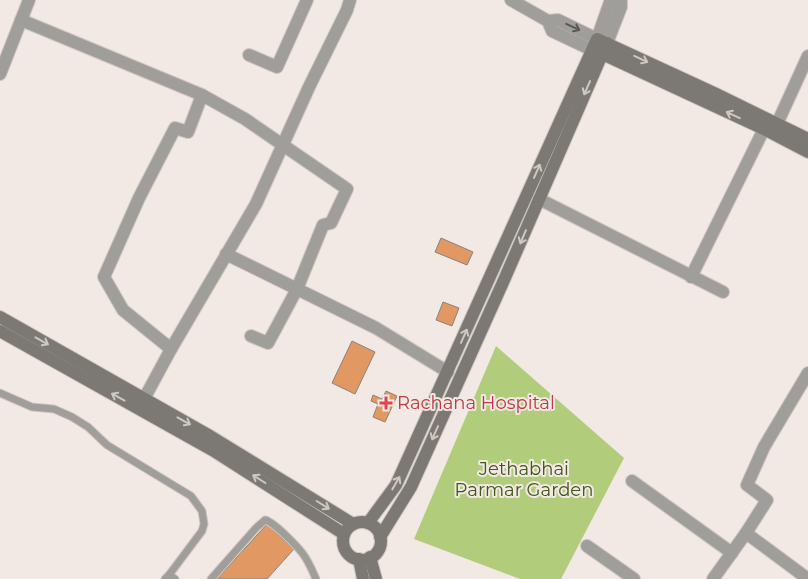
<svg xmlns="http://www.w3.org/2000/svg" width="808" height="579" viewBox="0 0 808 579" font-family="Montserrat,sans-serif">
<rect width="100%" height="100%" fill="#f2e9e4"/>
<!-- green -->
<polygon fill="#b1cd7b" points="496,346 624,458 561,579 520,579 414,539"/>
<!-- building -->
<g fill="#e29862" stroke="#8a827d">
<polygon points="441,238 473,252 467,265 435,252"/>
<polygon points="443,302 459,308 452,326 436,320"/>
<polygon points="352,341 375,352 355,394 332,383"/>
<polygon points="386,391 397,396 385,422 373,417 378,404 371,401 373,395 382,399"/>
<polygon points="267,524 294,549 267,579 217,579"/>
</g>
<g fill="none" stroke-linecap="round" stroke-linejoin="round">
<!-- service casing -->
<g stroke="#cec6c1" stroke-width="9">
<g id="service">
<polyline points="0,393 32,407 54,409 72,417 88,427 107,445 191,496 202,511 204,524 202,531 169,575"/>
<polyline points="165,579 169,575 175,579"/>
<path d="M211,579L256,528L265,520C274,522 297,546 303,554C309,562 312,570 316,579"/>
</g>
</g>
<!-- minor casing -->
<g stroke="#cec6c1" stroke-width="14">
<g id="minor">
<polyline points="21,20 202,95 245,119 347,189 331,223 323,225 297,289 268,343 251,336"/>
<polyline points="249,55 277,67 307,0"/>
<polyline points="0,74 29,0"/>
<polyline points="777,124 808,56"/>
<polyline points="539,199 723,292"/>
<polyline points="226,254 376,328 448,372"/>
<polyline points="691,277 764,129"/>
<polyline points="171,349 123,310 104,277 139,198 175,128 188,132 202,95"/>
<polyline points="144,399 171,349 256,204 309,87 347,10 350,0"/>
<polyline points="632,481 732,553"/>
<polyline points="746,533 767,500 747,485 764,447 808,373"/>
<polyline points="587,546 634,579"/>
<polyline points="713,579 746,533 808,579"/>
</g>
</g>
<!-- tertiary casing -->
<g stroke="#cec6c1" stroke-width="14">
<g id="tertiary">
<polyline points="511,0 548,21 558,20 597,39 610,2 612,0"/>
<polyline points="548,21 552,31 592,50"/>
<polyline points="607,43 621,7 621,0"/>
</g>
</g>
<!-- secondary casing -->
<g stroke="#cec6c1" stroke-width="14">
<g id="secondary">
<polyline points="596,51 764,129 808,152"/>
<polyline points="0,317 210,436 353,524"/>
<polyline points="0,331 214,451 344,534"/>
<circle cx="362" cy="541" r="19"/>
<polyline points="368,523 396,485 597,39 714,93 808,139"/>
<polyline points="380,537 411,487 504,280 607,43"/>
<polyline points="370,557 376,579"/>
<polyline points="359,559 363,579"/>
</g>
</g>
<!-- service -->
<use href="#service" stroke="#a09e9b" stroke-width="7"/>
<!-- minor -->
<use href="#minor" stroke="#a09e9b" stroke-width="12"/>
<!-- tertiary -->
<use href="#tertiary" stroke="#a09e9b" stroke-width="12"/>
<!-- secondary -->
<use href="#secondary" stroke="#7c7974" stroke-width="12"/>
</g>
<!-- one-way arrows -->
<defs><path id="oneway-shaft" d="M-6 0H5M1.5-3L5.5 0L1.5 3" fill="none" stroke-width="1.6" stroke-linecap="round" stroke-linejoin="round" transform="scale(1.25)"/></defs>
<use stroke="#595754" href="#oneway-shaft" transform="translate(573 27) rotate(25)"/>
<g stroke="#cfc7c2">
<use href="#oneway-shaft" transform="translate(641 59) rotate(25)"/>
<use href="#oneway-shaft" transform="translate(587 88) rotate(114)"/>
<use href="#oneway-shaft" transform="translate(733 115) rotate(-155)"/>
<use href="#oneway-shaft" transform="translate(537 171) rotate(-66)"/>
<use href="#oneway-shaft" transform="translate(523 237) rotate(113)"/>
<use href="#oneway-shaft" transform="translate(464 336) rotate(-66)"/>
<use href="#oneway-shaft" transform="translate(42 341) rotate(29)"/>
<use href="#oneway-shaft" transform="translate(118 397) rotate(-151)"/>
<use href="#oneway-shaft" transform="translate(184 421) rotate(29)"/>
<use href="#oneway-shaft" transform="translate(435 433) rotate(114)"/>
<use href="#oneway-shaft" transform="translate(259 479) rotate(-148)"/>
<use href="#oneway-shaft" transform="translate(396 483) rotate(-60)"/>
<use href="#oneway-shaft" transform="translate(323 505) rotate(32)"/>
</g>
<!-- markers -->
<path fill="#e0444e" stroke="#f2e9e4" stroke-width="2" d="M383.5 395.5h5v5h5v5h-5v5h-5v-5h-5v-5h5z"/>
<g text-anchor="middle" stroke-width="4" stroke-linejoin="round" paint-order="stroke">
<!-- health labels -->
<g font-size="18" fill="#be3a42" stroke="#f2e9e4" text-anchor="start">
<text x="397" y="409">Rachana Hospital</text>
</g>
<!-- park labels -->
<g font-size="18" fill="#43551a" stroke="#f2e9e4">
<text x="524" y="475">Jethabhai<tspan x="524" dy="21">Parmar Garden</tspan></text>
</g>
</g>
</svg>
